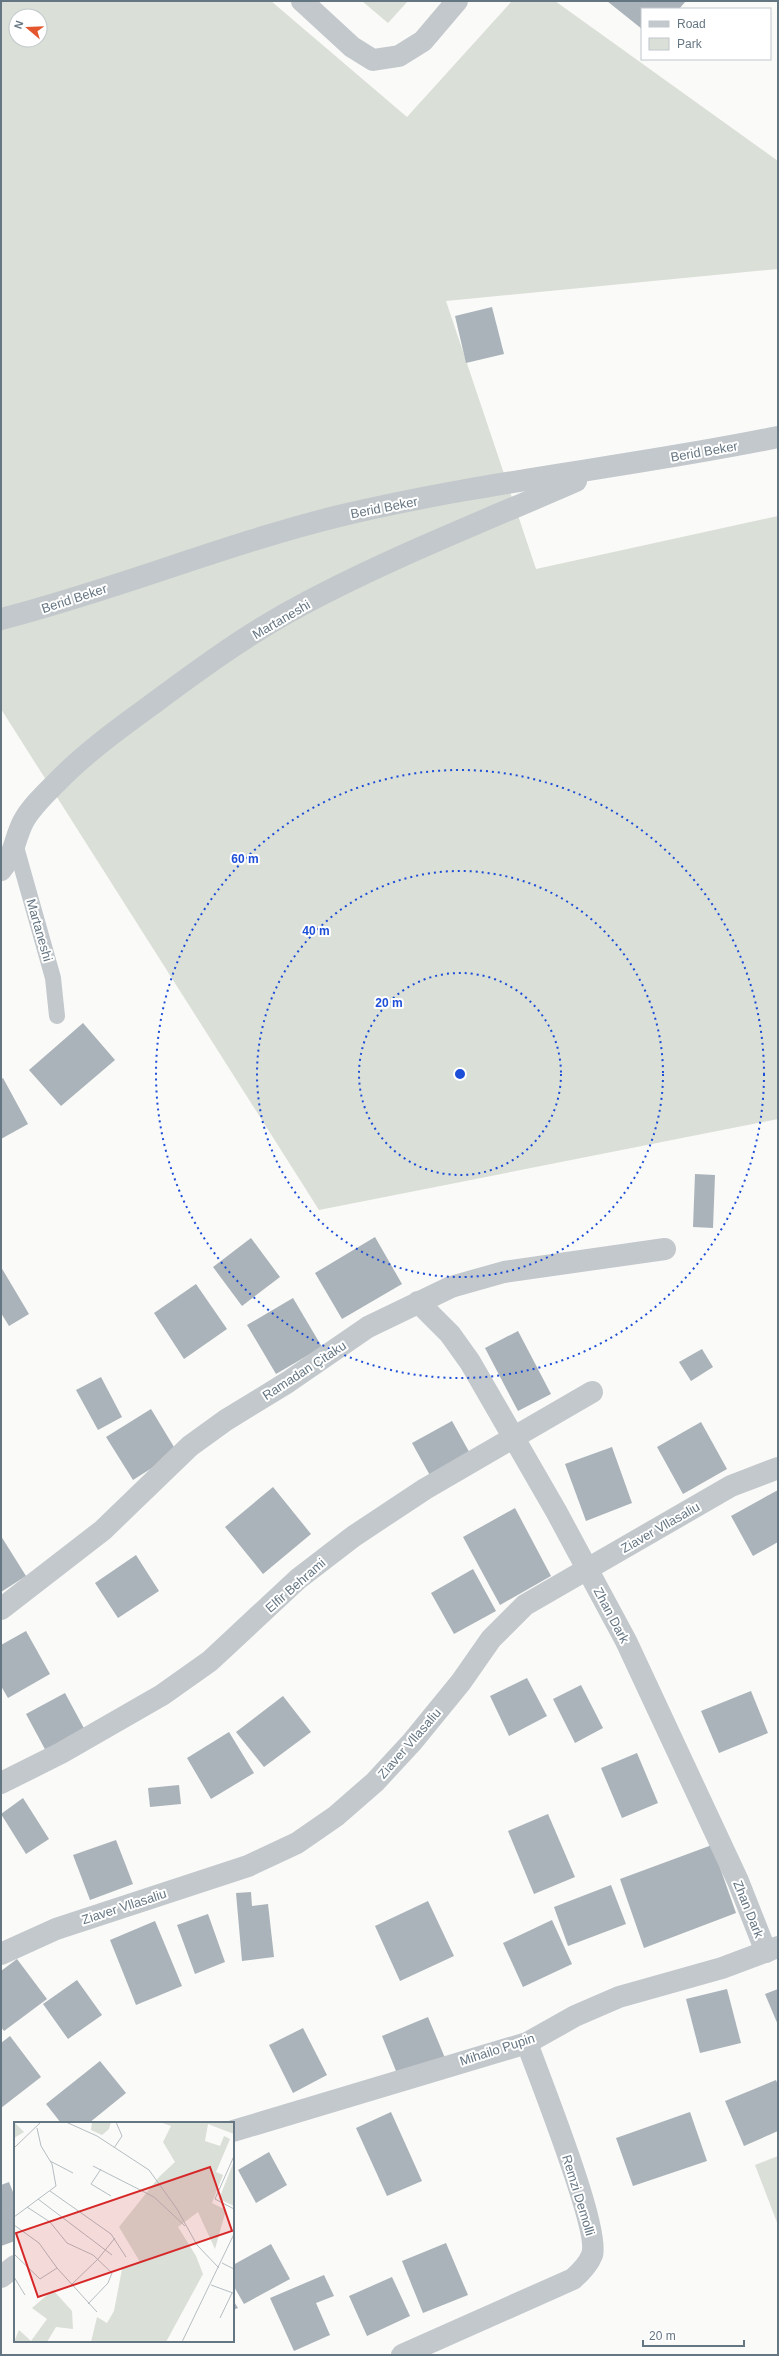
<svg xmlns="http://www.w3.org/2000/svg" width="779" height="2356" viewBox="0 0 779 2356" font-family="Helvetica,sans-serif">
<rect width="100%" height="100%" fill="#fafaf8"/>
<!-- green -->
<g fill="#dadfd7" fill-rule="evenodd">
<path d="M1,1H271L407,117L512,1H555L778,161V269L446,301L536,569L778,516V1119L319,1210L1,709ZM16,16H40V40H16Z"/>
<polygon points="362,1 408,1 388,23"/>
<polygon points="778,2156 778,2225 755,2165"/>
</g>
<!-- building -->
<g fill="#aab3b9">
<polygon points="607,1 686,1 679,9 642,9 642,29"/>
<polygon points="492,307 504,354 466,363 455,316"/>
<polygon points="83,1023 115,1060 61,1106 29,1070"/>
<polygon points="3,1078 28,1124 1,1139 1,1079"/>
<polygon points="695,1174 715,1175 713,1228 693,1227"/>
<polygon points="375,1237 402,1284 342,1319 315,1273"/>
<polygon points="251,1238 280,1277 242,1306 213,1267"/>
<polygon points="1,1267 29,1314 9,1326 1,1313"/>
<polygon points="196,1284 227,1329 184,1359 154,1313"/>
<polygon points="293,1298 322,1347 276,1374 247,1325"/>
<polygon points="518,1331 551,1394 518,1411 485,1348"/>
<polygon points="702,1349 713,1367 691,1381 679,1362"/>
<polygon points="101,1377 122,1417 98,1430 76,1390"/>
<polygon points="151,1409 177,1452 133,1480 106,1437"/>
<polygon points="452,1421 472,1457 432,1479 412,1443"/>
<polygon points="701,1422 727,1469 683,1494 657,1447"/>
<polygon points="612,1447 632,1503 586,1521 565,1464"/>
<polygon points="273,1487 311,1534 263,1574 225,1527"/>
<polygon points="778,1490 778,1542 753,1556 731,1516"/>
<polygon points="515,1508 551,1576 500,1605 463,1537"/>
<polygon points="1,1536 26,1576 1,1592"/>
<polygon points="136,1555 159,1591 118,1618 95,1583"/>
<polygon points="473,1569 496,1611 454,1634 431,1593"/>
<polygon points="26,1631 50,1674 8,1698 1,1686 1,1645"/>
<polygon points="527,1678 547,1716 509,1736 490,1696"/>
<polygon points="581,1685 603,1728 575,1743 553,1699"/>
<polygon points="751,1691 768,1733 719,1753 701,1711"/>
<polygon points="65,1693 86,1732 47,1753 26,1714"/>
<polygon points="283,1696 311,1732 264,1767 236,1732"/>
<polygon points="229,1732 254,1773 211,1799 187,1758"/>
<polygon points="637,1753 658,1803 622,1818 601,1768"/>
<polygon points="179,1785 181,1804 150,1807 148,1788"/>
<polygon points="23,1798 49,1839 26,1854 1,1814"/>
<polygon points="548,1814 575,1877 534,1894 508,1831"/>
<polygon points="116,1840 133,1884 90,1900 73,1855"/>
<polygon points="712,1845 736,1913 644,1948 620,1879"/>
<polygon points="611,1885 626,1924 568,1946 554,1907"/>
<polygon points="251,1892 252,1906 268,1904 274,1957 242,1961 236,1893"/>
<polygon points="428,1901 454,1956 400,1981 375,1926"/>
<polygon points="208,1914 225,1962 195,1974 177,1925"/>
<polygon points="552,1920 572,1964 523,1987 503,1943"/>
<polygon points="155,1921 182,1986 136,2005 110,1940"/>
<polygon points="17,1959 47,1999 4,2031 1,2027 1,1971"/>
<polygon points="77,1980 102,2015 68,2039 43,2004"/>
<polygon points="727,1989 741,2043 700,2053 686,1999"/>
<polygon points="778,1989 778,2025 765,1994"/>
<polygon points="428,2017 445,2058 398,2076 382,2036"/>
<polygon points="303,2028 327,2075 293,2093 269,2045"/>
<polygon points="10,2036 41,2077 1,2108 1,2043"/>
<polygon points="100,2061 126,2093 89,2123 61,2123 46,2104"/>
<polygon points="776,2080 778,2085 778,2131 744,2146 725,2101"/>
<polygon points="391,2112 422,2181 387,2196 356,2128"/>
<polygon points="690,2112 707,2161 633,2186 616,2138"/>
<polygon points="269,2152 287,2185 256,2203 238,2170"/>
<polygon points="9,2182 15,2197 15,2241 1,2246 1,2185"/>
<polygon points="446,2243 468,2295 423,2313 402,2261"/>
<polygon points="271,2244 290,2279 244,2304 233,2285 233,2265"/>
<polygon points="324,2275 334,2296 316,2303 330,2335 294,2351 270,2298"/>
<polygon points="392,2277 410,2316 367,2336 349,2296"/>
<polygon points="233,2300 238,2308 233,2310"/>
</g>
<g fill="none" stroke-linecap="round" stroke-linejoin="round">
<!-- service -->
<polyline stroke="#c3c8cc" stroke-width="16" points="16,847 53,978 57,1016"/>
<!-- minor -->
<g stroke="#c3c8cc" stroke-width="22">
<polyline points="302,1 352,47 373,60 399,56 423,41 457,1"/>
<path d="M1,619C115,590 225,544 339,516C484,481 633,467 778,437"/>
<path d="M1,870C15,854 14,840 23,822C31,807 45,794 57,782C86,752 121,727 154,703C197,671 241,639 287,613C379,562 480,523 576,481"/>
<polyline points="418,1302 450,1334 470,1362 556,1511 626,1641 738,1881 766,1952"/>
<polyline points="1,1609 103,1530 190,1446 226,1420 288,1382 368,1327 451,1287 504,1272 665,1249"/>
<polyline points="1,1783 61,1753 162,1695 210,1661 298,1579 354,1536 425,1489 592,1392"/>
<polyline points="1,1954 56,1929 248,1866 297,1843 336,1816 375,1782 412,1742 461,1682 491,1639 525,1605 731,1486 778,1468"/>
<polyline points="233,2131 527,2043 575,2016 619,1997 722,1968 778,1947"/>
<polyline points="1,2277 15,2266"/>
<path d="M402,2355L573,2279C581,2272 588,2265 592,2255C601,2230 539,2077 527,2043"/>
</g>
</g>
<!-- distance rings -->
<g fill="none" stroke="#1d4ed8" stroke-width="2" stroke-dasharray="2 4">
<circle cx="460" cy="1074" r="101"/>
<circle cx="460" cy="1074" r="203"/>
<circle cx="460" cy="1074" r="304"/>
</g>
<g text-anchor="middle" stroke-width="4" stroke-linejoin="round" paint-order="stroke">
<!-- street labels -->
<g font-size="13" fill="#657683" stroke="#fff">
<text transform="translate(704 451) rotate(-10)" y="5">Berid Beker</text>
<text transform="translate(384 507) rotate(-11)" y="5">Berid Beker</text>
<text transform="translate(74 598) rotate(-18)" y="5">Berid Beker</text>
<text transform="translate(281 619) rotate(-30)" y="5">Martaneshi</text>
<text transform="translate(40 930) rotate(74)" y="5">Martaneshi</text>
<text transform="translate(304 1370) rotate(-33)" y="5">Ramadan Çitaku</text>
<text transform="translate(660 1527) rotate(-30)" y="5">Ziaver Vllasaliu</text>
<text transform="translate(295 1585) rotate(-41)" y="5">Elfir Behrami</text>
<text transform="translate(612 1615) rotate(62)" y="5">Zhan Dark</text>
<text transform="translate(409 1743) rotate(-49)" y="5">Ziaver Vllasaliu</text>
<text transform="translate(124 1906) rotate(-18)" y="5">Ziaver Vllasaliu</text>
<text transform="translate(749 1909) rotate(68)" y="5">Zhan Dark</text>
<text transform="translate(497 2049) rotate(-18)" y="5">Mihailo Pupin</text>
<text transform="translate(579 2195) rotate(73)" y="5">Remzi Demolli</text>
</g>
</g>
<!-- overview -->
<g transform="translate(14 2122)">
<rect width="220" height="220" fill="#fafaf8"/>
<path d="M0,0L10,10L0,16ZM78,0H97L95,7L88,13L77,8ZM146,0H220V12L194,2L191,19L206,24L210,14L216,17L202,50L209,53L198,81L212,88L201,127L184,90L164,105L182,134L189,152L152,220H77L83,195L93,201L100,189L108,147L126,140L105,105L146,54L161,40L149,20L157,4ZM220,39V84L205,77ZM39,168L58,189L59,207L42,205L33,220H0L5,208L17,219L33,197L18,186Z" fill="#dadfd7"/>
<path fill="none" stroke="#b5bdc2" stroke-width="1" d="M52,0L83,14L135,48L163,87L183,123L205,146M0,26L27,0M100,26L108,14L102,0M220,34L201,77L220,87M36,39L59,51M79,44L140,75L171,104M87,47L77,62L97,74M36,69L97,112L112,135M24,77L98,133M13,85L36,100L53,121L79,133L98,151L94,161L74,182M0,95L42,64L38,42L27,24L23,6M0,103L25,121L43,146L83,190M0,132L26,157L43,146M208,141L220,147M0,155L11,173M57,163L84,137L101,116M197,163L219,171M206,196L218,171M168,220L220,112"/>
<path fill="#d62828" fill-opacity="0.15" stroke="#d62828" stroke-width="2" d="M196,45L218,109L24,175L2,111Z"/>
<rect width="220" height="220" fill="none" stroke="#657683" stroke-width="2"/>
</g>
<circle cx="460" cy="1074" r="6" fill="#1d4ed8" stroke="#fff" stroke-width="2"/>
<g font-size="12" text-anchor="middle" font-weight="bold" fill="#1d4ed8" stroke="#fff" stroke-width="4" stroke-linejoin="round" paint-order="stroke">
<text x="245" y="863">60 m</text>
<text x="316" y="935">40 m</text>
<text x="389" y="1007">20 m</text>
</g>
<!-- border -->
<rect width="779" height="2356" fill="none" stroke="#657683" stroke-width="4"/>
<!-- legend -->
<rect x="641" y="8" width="130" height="52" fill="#ffffff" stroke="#c1c8cd"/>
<rect x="649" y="21" width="20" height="6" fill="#c3c8cc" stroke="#c1c8cd"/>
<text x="677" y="28" font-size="12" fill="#657683">Road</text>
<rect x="649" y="38" width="20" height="12" fill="#dadfd7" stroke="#c1c8cd"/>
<text x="677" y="48" font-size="12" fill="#657683">Park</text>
<!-- north arrow -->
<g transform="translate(28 28) rotate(289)"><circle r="19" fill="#ffffff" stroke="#c1c8cd"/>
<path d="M0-3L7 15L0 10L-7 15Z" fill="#e4572e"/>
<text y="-6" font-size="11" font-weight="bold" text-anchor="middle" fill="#657683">N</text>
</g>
<!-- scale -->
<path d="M643 2340v6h101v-6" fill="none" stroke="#657683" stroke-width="2"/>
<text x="649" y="2340" font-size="12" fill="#657683" stroke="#ffffff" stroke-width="3" paint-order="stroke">20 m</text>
</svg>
